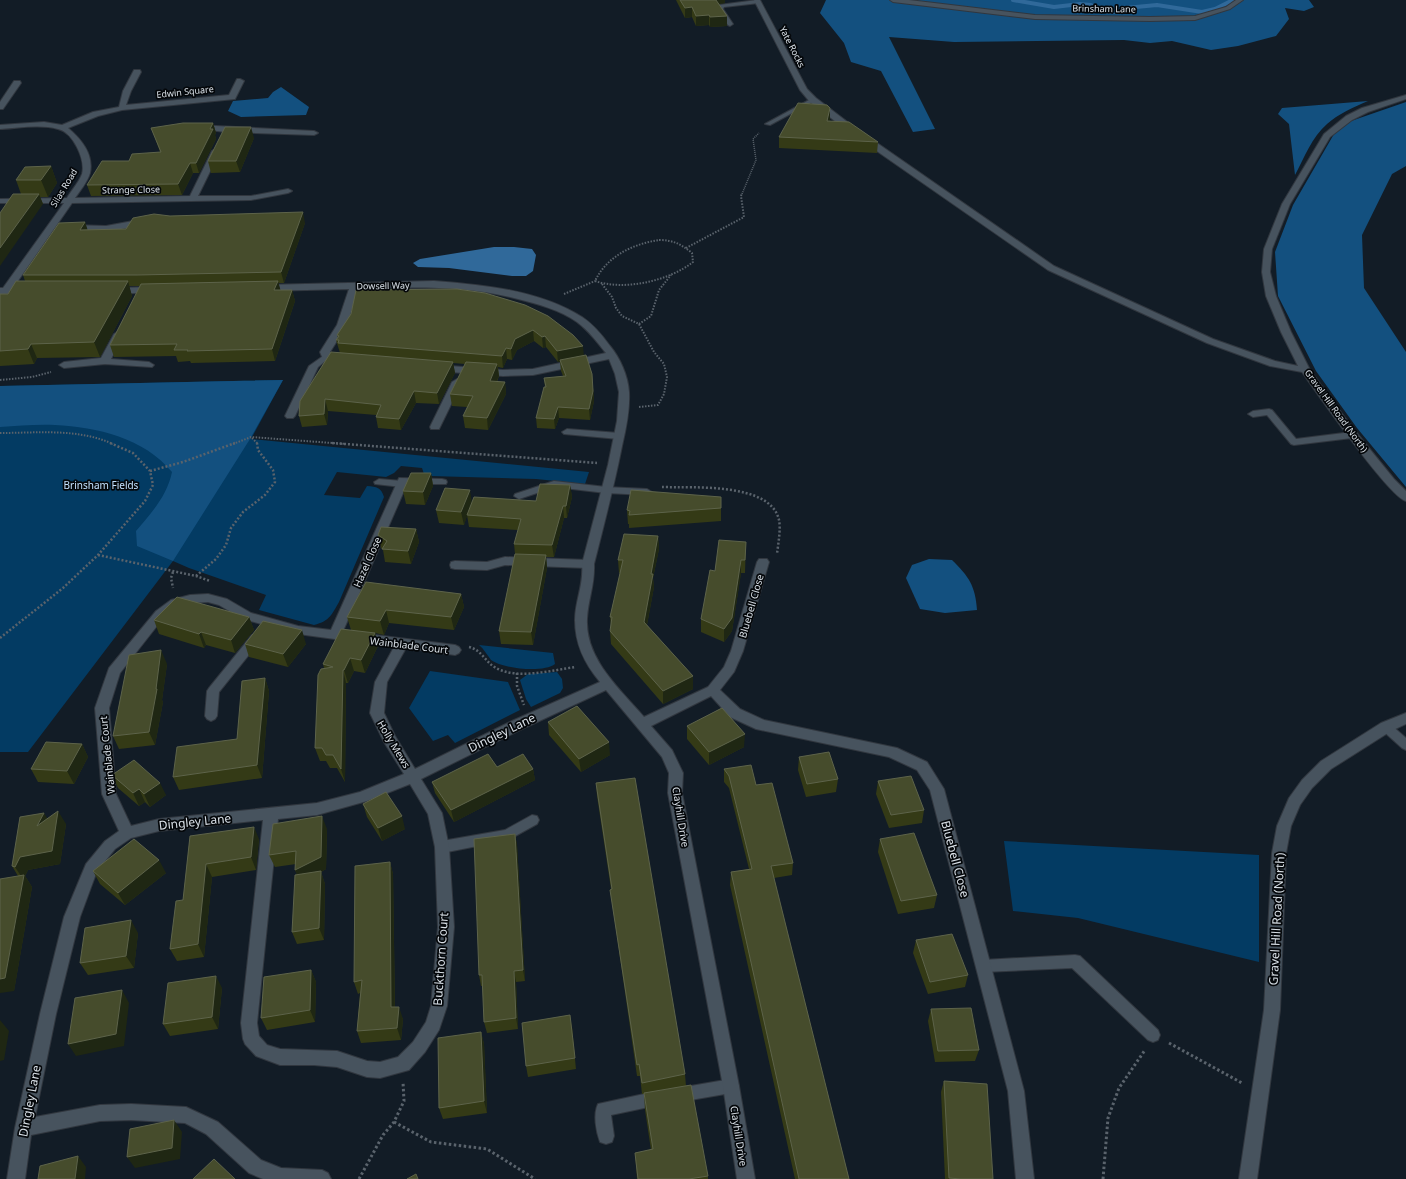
<svg xmlns="http://www.w3.org/2000/svg" width="1406" height="1179" viewBox="0 0 1406 1179" font-family="'Noto Sans',sans-serif">
<rect width="100%" height="100%" fill="#121c26"/>
<!-- green -->
<g fill="#033b63">
<path d="M283,380L251,439L589,472L585,484L536,479L430,476L424,474L422,468L401,466L394,473L386,477L337,472L324,495L360,498L367,486C377,487 381,487 384,497L339,602C332,614 330,621 314,625L259,610L266,595L189,568L173,561L28,752H0V386Z"/>
<path d="M479,645L553,653L555,664C544,673 503,669 491,660C487,655 484,649 479,645Z"/>
<polygon points="430,671 508,682 520,710 455,743 448,735 433,741 409,708"/>
<polygon points="557,672 562,679 563,688 560,693 531,707 526,699 520,680 528,674"/>
<polygon points="1004,841 1259,855 1259,962 1078,918 1013,911"/>
</g>
<!-- forest -->
<g fill="#13507f">
<polygon points="826,0 1309,0 1314,7 1304,11 1285,8 1289,19 1276,36 1238,46 1211,50 1172,41 1150,43 1124,40 954,42 889,37 935,129 913,132 881,71 851,62 844,43 820,13"/>
<polygon points="281,87 309,107 306,115 241,117 228,111 233,101 268,98 273,92"/>
<path d="M1368,101C1354,107 1338,114 1327,124C1312,137 1304,158 1295,175L1289,124L1278,114L1282,108Z"/>
<polygon points="1406,102 1406,166 1392,174 1362,235 1364,288 1406,352 1406,487 1357,428 1316,371 1278,296 1275,252 1293,205 1334,134 1351,121"/>
<path d="M283,380L250,439L173,561L137,546L136,531C152,512 167,496 172,472C144,438 97,427 55,425C37,424 18,426 0,427V386Z"/>
<path d="M929,559L952,560C969,577 975,585 977,610L945,613L920,609L906,578L912,565Z"/>
</g>
<!-- water -->
<polygon fill="#30699a" points="494,247 514,247 532,249 536,255 533,271 526,276 512,276 449,268 418,267 413,263 420,259"/>
<g fill="none" stroke-linecap="round" stroke-linejoin="round">
<!-- stream -->
<polyline stroke="#30699a" stroke-width="4" points="1013,0 1054,7 1080,4 1091,5 1107,12 1122,12 1125,8 1157,5 1202,12 1215,9 1233,0"/>
<!-- lane casing -->
<g stroke="#31373f" stroke-width="2">
<g id="lane">
<polygon points="757,0 760,2 759,3 724,7 723,9 733,24 730,26 728,25 717,9 719,5"/>
<polygon points="811,99 816,100 770,125 765,124"/>
<polygon points="326,354 330,357 318,367 295,416 293,418 287,418 285,416 309,366"/>
<polygon points="1269,409 1272,410 1296,439 1352,432 1357,435 1352,438 1294,445 1291,444 1267,415 1253,417 1248,414 1253,411"/>
<polygon points="567,429 619,433 624,436 619,439 564,434 562,432"/>
<polygon points="379,479 402,481 407,484 402,487 375,484 374,482"/>
<polygon points="554,481 606,487 647,489 652,492 647,495 606,493 555,487 519,499 514,496 515,494"/>
<polygon points="505,557 588,560 592,561 593,564 592,567 588,568 505,565 487,570 455,569 451,568 450,565 451,562 455,561 487,562"/>
<polygon points="256,634 260,635 262,638 260,641 219,692 217,716 215,719 211,721 207,719 205,716 207,691 209,688 252,635"/>
<polygon points="1386,722 1390,724 1406,738 1406,750 1402,748 1382,730 1380,727 1382,724"/>
<polygon points="532,815 537,816 539,820 537,824 508,840 442,853 437,851 435,847 437,843 442,841 505,830"/>
<polygon points="1075,955 1080,956 1158,1030 1160,1035 1158,1040 1153,1042 1148,1040 1072,968 983,972 978,971 976,966 978,961 983,960"/>
<polygon points="731,1079 736,1081 739,1086 736,1091 731,1093 679,1102 674,1100 671,1095 674,1090 679,1088"/>
<path d="M658,1091L663,1094L666,1099L663,1104L611,1115L614,1136L612,1142L606,1144L600,1142C596,1131 593,1114 598,1104Z"/>
</g>
</g>
<!-- street casing -->
<g stroke="#31373f" stroke-width="2">
<g id="street">
<path d="M754,0H760L807,89L816,98L854,127L1054,266L1213,339L1275,361L1298,366L1281,332L1266,296L1262,272L1264,249L1282,204L1324,134L1346,116L1362,108L1406,95V99L1368,112L1352,120L1330,137L1290,204L1272,249L1270,272L1276,296L1291,332L1310,370L1351,426L1394,479L1406,491V501C1388,496 1317,393 1302,372L1270,366L1207,343L1048,270L848,131L810,102L800,90Z"/>
<polygon points="890,0 909,0 1035,15 1150,17 1195,16 1226,7 1236,0 1243,0 1230,9 1195,20 1150,21 1035,19 893,2"/>
<path d="M134,70H140L141,72L131,91L126,105L229,95L237,79H240L244,81L235,99L122,110L98,116L68,128C81,139 94,154 90,173C88,181 80,191 75,198L190,196L212,151L216,149L220,151L198,196H251L288,189L292,191L288,193L251,200L72,203L13,288L28,289L30,291L28,293L0,294V288H3L64,203H0V199L67,198C71,191 79,182 82,174C86,160 73,132 58,129C40,124 19,128 0,129V125L44,122L62,125L93,112L119,107L123,91Z"/>
<polygon points="14,81 20,81 21,83 3,109 0,109 0,102"/>
<polygon points="196,125 314,131 318,133 314,135 226,132 199,129 195,127"/>
<polygon points="144,219 148,222 147,224 106,232 71,231 67,228 71,225 106,226"/>
<path d="M434,281C484,285 539,290 582,317C594,325 602,335 610,346C620,358 628,376 629,392C630,410 626,429 622,446C614,486 604,525 594,564C595,585 588,599 587,619C585,659 620,689 644,717L708,687L724,667L731,651L757,562L759,559H767L769,562L743,651L734,672L720,690L740,709L764,720L897,748L927,762L944,789L1024,1091L1034,1179H1016L1008,1091L930,790L917,770L889,757L756,729L730,717L711,696L651,726L672,750L683,773L682,793L739,1086L755,1179H737L723,1086L668,793L669,773L662,757L606,690L522,729L421,779L442,813L449,847L454,927L447,1006L439,1030L425,1052L409,1070L380,1078L367,1077L337,1067L314,1065H280L256,1056L245,1044L243,1039L241,1023L263,820L159,831L131,838L115,849L97,871L80,917L56,1014L35,1117L100,1105L131,1104L186,1107L218,1122L261,1160L281,1168L322,1170L328,1173L331,1179H263L249,1173L206,1134L185,1123L131,1120L100,1121L31,1135L25,1179H7L15,1128L40,1014L64,917L86,864L105,841L119,831L102,794L95,708L109,668L156,611L171,600L190,595L208,594L227,599L251,613L298,626L331,630L399,478L442,479L446,480L447,482L446,484H407L343,631L455,645L459,647L461,650L459,653L455,655L406,648L387,682L384,713L395,736L415,769L512,721L600,682C584,663 575,644 575,620C575,600 584,585 582,564L608,465L617,421L619,392L615,374L609,359L533,375L503,376L437,371L432,368L437,365L503,370L533,369L606,353C597,342 589,331 577,322C560,310 538,304 518,299C464,285 413,287 358,289L347,325L330,352L331,355L346,358L348,360C342,366 330,362 323,359L320,352L337,325L349,289L263,291L258,288L263,285ZM208,602L219,605L243,619L298,634L394,647L375,682L370,713L384,742L404,774L360,792L317,803L159,819L131,826L116,794L109,708L120,673L164,617L179,606L190,603ZM410,784L428,814L435,847L438,927L431,1006L426,1022L413,1042L398,1057L380,1062L367,1061L337,1051L280,1049L267,1045L259,1036L257,1023L278,819L317,815L367,801Z"/>
<polygon points="153,287 158,290 156,292 115,294 110,291 115,288"/>
<polygon points="119,331 124,334 111,359 149,362 154,365 152,367 105,364 64,368 59,365 64,362 101,358 114,334"/>
<polygon points="457,379 462,382 440,427 439,429 431,429 430,427 452,382"/>
<polygon points="1406,713 1406,724 1391,731 1331,769 1312,788 1300,805 1291,826 1286,853 1280,1010 1257,1179 1239,1179 1264,1010 1272,853 1277,826 1289,798 1302,780 1321,761 1381,723"/>
</g>
</g>
<!-- path-far3 -->
<polyline stroke="#5a636c" stroke-width="1.5" stroke-dasharray="1 1" stroke-linecap="butt" points="742,194 756,160 753,139 759,133"/>
<!-- path-far2 -->
<g stroke="#5a636c" stroke-width="2" stroke-dasharray="1.5 1.5" stroke-linecap="butt">
<path d="M659,240C673,240 681,244 692,253L693,262C669,281 624,291 595,281C607,256 633,244 659,240Z"/>
<polyline points="686,248 744,217 741,196 742,193"/>
<polyline points="602,284 612,297 616,308 622,316 639,324 654,352 664,364 667,377 664,394 658,405 639,407"/>
<polyline points="564,294 595,281"/>
<polyline points="639,324 651,316 659,290 671,275"/>
<polyline points="0,380 32,377 51,372"/>
<path d="M0,433C37,433 78,428 113,444"/>
<polyline points="252,438 258,444"/>
<polyline points="233,444 251,437 346,444"/>
</g>
<!-- path-far1 -->
<g stroke="#5a636c" stroke-width="2.5" stroke-dasharray="2 2" stroke-linecap="butt">
<polyline points="332,443 597,463"/>
<polyline points="150,471 183,462 235,443"/>
<path d="M662,487C692,488 771,482 779,520C781,529 778,545 777,554"/>
<polyline points="98,555 196,576 210,581"/>
<polyline points="173,572 171,578 173,588"/>
<polyline points="196,576 216,559 226,545 231,528 243,512 265,495 275,482 273,470 258,450 257,443"/>
<polyline points="0,638 63,588 98,555 145,501 153,485 150,471 133,453 110,443"/>
<path d="M469,647C482,650 485,662 496,668C518,680 552,670 576,667"/>
<polyline points="517,673 517,686 524,705"/>
</g>
<!-- path -->
<g stroke="#5a636c" stroke-width="3" stroke-dasharray="2.5 2.5" stroke-linecap="butt">
<polyline points="1169,1043 1242,1083"/>
<polyline points="394,1122 431,1142 487,1149 535,1179"/>
<polyline points="359,1179 383,1135 394,1122 404,1101 403,1082"/>
<polyline points="1103,1179 1108,1118 1119,1088 1145,1050"/>
</g>
<!-- lane -->
<use href="#lane" fill="#47535e" fill-rule="evenodd"/>
<!-- street -->
<use href="#street" fill="#47535e" fill-rule="evenodd"/>
</g>
<!-- wall -->
<g fill="#343a16">
<polygon points="676,0 725,0 725,3 718,4 727,26 710,27 709,25 696,26 692,17 685,18"/>
<polygon points="830,119 829,121 878,142 877,153 779,148 779,137"/>
<polygon points="213,123 216,133 215,135 216,139 199,173 193,173 182,195 91,196 87,185 129,161 160,152 155,138 151,128"/>
<polygon points="254,138 240,172 211,173 208,161"/>
<polygon points="51,166 57,183 48,197 40,197 43,204 21,194 16,180"/>
<polygon points="170,216 305,223 284,283 278,283 280,290 292,290 295,301 275,361 191,363 190,361 178,362 176,356 114,357 110,345 140,286 129,286 132,296 100,357 37,358 34,364 0,366 0,294 8,294 25,281 23,275 85,222 87,230 126,229"/>
<polygon points="457,289 584,355 592,374 594,401 590,420 559,418 555,429 537,428 536,418 545,387 544,378 563,376 561,371 560,362 558,362 546,347 543,348 534,341 517,350 512,360 507,359 503,368 498,367 499,376 497,382 505,382 506,394 488,430 465,428 463,416 467,407 452,406 450,394 465,364 453,363 455,373 439,404 416,403 401,430 378,428 376,417 376,415 328,411 327,425 302,427 299,416 340,353 336,340 338,338 337,335"/>
<polygon points="431,473 433,486 425,505 406,504 403,491"/>
<polygon points="570,485 572,497 567,518 564,518 554,557 546,557 547,568 533,645 501,644 499,631 515,554 514,544 518,530 469,527 467,515 464,525 439,523 436,510 472,503 536,501"/>
<polygon points="721,497 721,521 629,528 629,524 628,524 627,510"/>
<polygon points="416,529 419,542 411,564 385,562 383,550 381,548 378,535"/>
<polygon points="658,536 659,549 653,578 654,587 647,625 693,689 663,704 611,644 610,631 611,627 610,617 620,573 619,573 618,560"/>
<polygon points="746,542 745,573 741,573 732,631 724,642 701,632 701,619 715,571"/>
<polygon points="461,594 464,607 454,630 389,623 384,635 375,633 378,646 365,673 354,671 348,683 346,683 345,782 337,768 330,768 326,761 320,761 315,748 324,668 323,664 351,630 347,617"/>
<polygon points="249,617 254,630 235,653 206,645 204,648 159,634 154,620"/>
<polygon points="245,644 306,644 288,667 249,657"/>
<polygon points="167,664 162,700 163,702 155,745 119,749 113,736"/>
<polygon points="265,678 269,691 262,778 179,790 173,777 237,739"/>
<polygon points="548,722 610,755 581,772 549,735"/>
<polygon points="687,726 744,747 709,765 687,739"/>
<polygon points="82,744 88,757 74,784 38,782 31,769"/>
<polygon points="799,757 838,779 836,792 806,797 798,770"/>
<polygon points="497,767 533,769 535,780 454,822 435,793 432,782"/>
<polygon points="724,769 756,785 793,863 792,875 774,878 849,1179 795,1179 730,885 731,872 749,869 729,788 724,782"/>
<polygon points="112,775 166,795 150,807 145,802 139,806 118,788"/>
<polygon points="878,781 924,810 922,823 889,828 876,794"/>
<polygon points="596,783 685,1074 686,1086 708,1176 708,1179 637,1179 635,1153 651,1150 645,1110 644,1094 642,1094 640,1076 637,1076 612,902 610,890 611,889 597,796"/>
<polygon points="363,804 405,829 382,841 367,817"/>
<polygon points="48,819 66,824 60,864 28,870 25,876 32,887 14,991 18,876 12,866"/>
<polygon points="327,829 326,869 321,872 325,884 324,940 297,944 292,932 297,874 295,870 296,864 275,867 269,855"/>
<polygon points="515,834 517,845 525,981 516,982 518,1029 487,1033 484,1022 483,986 481,986 479,975"/>
<polygon points="190,836 259,839 256,870 212,877 204,957 177,961 170,949 183,900"/>
<polygon points="880,839 937,895 934,908 898,914 878,852"/>
<polygon points="390,862 393,874 395,1007 403,1019 401,1040 361,1043 357,1031 360,993 358,994 354,982"/>
<polygon points="93,871 166,873 125,905 100,884"/>
<polygon points="138,933 134,968 88,975 80,963"/>
<polygon points="916,940 968,975 965,987 928,994 913,953"/>
<polygon points="311,970 316,982 315,1022 267,1030 261,1018"/>
<polygon points="222,988 218,1029 170,1036 163,1024"/>
<polygon points="931,1009 979,1050 975,1061 935,1062 928,1021"/>
<polygon points="572,1027 576,1069 528,1077 526,1066"/>
<polygon points="481,1032 484,1044 487,1113 443,1119 439,1108"/>
<polygon points="944,1081 993,1179 945,1179 941,1092"/>
</g>
<!-- shaded-wall -->
<g fill="#1f2713">
<polygon points="716,0 725,0 725,3 718,4"/>
<polygon points="692,7 692,17 685,18 685,8"/>
<polygon points="709,15 709,25 696,26 696,16"/>
<polygon points="727,16 727,26 710,27 710,17"/>
<polygon points="830,108 830,119 826,132 827,121"/>
<polygon points="213,123 216,133 215,135 216,139 199,173 196,163 210,129"/>
<polygon points="251,127 254,138 240,172 236,161"/>
<polygon points="190,163 193,173 182,195 178,184"/>
<polygon points="51,166 57,183 48,197 41,180"/>
<polygon points="39,194 43,204 0,266 0,248"/>
<polygon points="303,212 305,223 284,283 281,272"/>
<polygon points="85,222 89,234 80,230"/>
<polygon points="128,281 132,296 100,357 94,342"/>
<polygon points="278,281 281,292 274,290"/>
<polygon points="292,290 295,301 275,361 272,349"/>
<polygon points="533,330 534,341 517,350 512,360 511,349 515,339"/>
<polygon points="545,336 546,347 543,348 542,337"/>
<polygon points="31,344 37,358 34,364 28,349"/>
<polygon points="583,346 584,357 560,360 560,362 558,362 557,351"/>
<polygon points="506,348 507,359 503,368 502,356"/>
<polygon points="453,362 455,373 439,404 437,393"/>
<polygon points="497,364 499,376 491,393 490,381"/>
<polygon points="592,374 594,401 590,420 589,409"/>
<polygon points="505,382 506,394 488,430 487,418"/>
<polygon points="414,391 416,403 401,430 399,419"/>
<polygon points="325,399 328,411 327,425 324,414"/>
<polygon points="558,407 559,418 555,429 554,419"/>
<polygon points="431,473 433,486 425,505 423,492"/>
<polygon points="570,485 572,497 567,518 566,506"/>
<polygon points="470,490 472,503 464,525 461,512"/>
<polygon points="563,506 564,518 554,557 552,545"/>
<polygon points="416,529 419,542 411,564 408,551"/>
<polygon points="658,536 659,549 653,578 654,587 645,635 644,622 651,574"/>
<polygon points="546,555 547,568 533,645 531,632"/>
<polygon points="741,560 741,573 732,631 724,642 724,629"/>
<polygon points="461,594 464,607 454,630 451,617"/>
<polygon points="386,610 389,623 384,635 380,621"/>
<polygon points="249,617 254,630 235,653 231,640"/>
<polygon points="302,630 306,644 288,667 283,654"/>
<polygon points="201,632 206,645 204,648 199,634"/>
<polygon points="375,633 378,646 365,673 361,660"/>
<polygon points="161,650 167,664 162,700 163,702 155,745 149,732"/>
<polygon points="350,658 354,671 348,683 344,670"/>
<polygon points="343,670 346,683 345,782 341,769"/>
<polygon points="693,676 693,689 663,704 663,691"/>
<polygon points="265,678 269,691 262,778 257,765"/>
<polygon points="745,734 744,747 709,765 709,752"/>
<polygon points="609,742 610,755 581,772 579,759"/>
<polygon points="82,744 88,757 74,784 67,771"/>
<polygon points="533,769 535,780 454,822 451,810"/>
<polygon points="160,783 166,795 150,807 144,794"/>
<polygon points="139,789 145,802 139,806 133,793"/>
<polygon points="58,811 66,824 60,864 28,870 25,876 32,887 14,991 0,993 0,979 23,879 15,867 20,857"/>
<polygon points="44,813 52,826 37,826"/>
<polygon points="322,816 327,829 326,869 321,872 325,884 324,940 295,870"/>
<polygon points="402,816 405,829 382,841 378,828"/>
<polygon points="254,827 259,839 256,870 251,857"/>
<polygon points="515,834 517,845 525,981 523,970"/>
<polygon points="159,860 166,873 125,905 118,893"/>
<polygon points="390,862 393,874 395,1019 391,1007"/>
<polygon points="206,864 212,877 204,957 198,944"/>
<polygon points="131,920 138,933 134,968 126,956"/>
<polygon points="311,970 316,982 315,1022 310,1010"/>
<polygon points="514,971 516,982 518,1029 516,1018"/>
<polygon points="216,976 222,988 218,1029 212,1017"/>
<polygon points="122,990 129,1003 124,1046 76,1056 68,1044"/>
<polygon points="399,1007 403,1019 401,1040 397,1028"/>
<polygon points="570,1015 572,1027 576,1069 575,1058"/>
<polygon points="0,1020 9,1031 4,1060 0,1061"/>
<polygon points="481,1032 484,1044 487,1113 484,1101"/>
<polygon points="174,1120 182,1132 180,1159 135,1168 127,1157"/>
<polygon points="78,1156 86,1167 85,1179 75,1179"/>
</g>
<!-- building -->
<g fill="#464c2c" stroke="#5d634a">
<polygon points="680,0 716,0 727,16 710,17 709,15 696,16 692,7 685,8"/>
<polygon points="798,103 827,105 830,108 827,121 849,122 878,142 779,137"/>
<polygon points="183,123 213,123 210,129 213,129 196,163 190,163 178,184 87,185 102,161 129,161 132,154 161,152 151,128"/>
<polygon points="225,127 251,127 236,161 208,161"/>
<polygon points="51,166 41,180 16,180 25,167"/>
<polygon points="13,194 39,194 0,248 0,213"/>
<polygon points="303,212 281,272 137,275 23,275 59,223 85,222 80,230 126,229 133,218 154,214 170,216"/>
<polygon points="16,281 128,281 94,342 31,344 28,349 0,351 0,294 8,294"/>
<polygon points="278,281 274,290 292,290 272,349 187,351 188,350 174,350 177,344 110,345 141,284"/>
<polygon points="457,289 485,293 525,305 548,316 573,335 583,346 557,351 545,336 542,337 533,330 515,339 511,349 506,348 502,356 338,343 339,340 336,340 339,336 337,335 351,314 356,290"/>
<polygon points="331,352 453,362 437,393 414,391 399,419 376,417 381,405 325,399 324,414 299,416 300,401"/>
<polygon points="586,355 592,374 593,391 589,409 558,407 554,419 536,418 544,387 546,387 544,378 566,376 560,360"/>
<polygon points="466,362 497,364 490,381 505,382 487,418 463,416 473,396 450,394"/>
<polygon points="411,473 431,473 423,492 403,491"/>
<polygon points="540,484 570,485 566,506 563,506 552,545 514,544 521,519 467,515 474,497 536,501"/>
<polygon points="445,488 470,490 461,512 436,510"/>
<polygon points="631,490 721,497 721,508 629,515 630,511 627,510"/>
<polygon points="381,527 416,529 408,551 382,549 387,541 378,535"/>
<polygon points="624,534 658,536 651,574 653,574 644,622 693,676 663,691 610,631 612,617 610,617 623,560 618,560"/>
<polygon points="719,540 746,542 745,560 741,560 732,618 724,629 701,619 710,570 715,571"/>
<polygon points="515,554 546,555 531,632 499,631"/>
<polygon points="366,582 461,594 451,617 386,610 380,621 347,617"/>
<polygon points="177,597 249,617 231,640 201,632 199,634 154,620"/>
<polygon points="263,621 302,630 283,654 245,644"/>
<polygon points="341,629 375,633 361,660 350,658 344,670 343,670 341,769 333,755 326,755 322,748 315,748 318,675 321,669 333,667 323,664"/>
<polygon points="161,650 156,689 157,689 149,732 113,736 129,655"/>
<polygon points="265,678 257,765 173,777 177,747 237,739 242,681"/>
<polygon points="577,706 609,742 579,759 548,722"/>
<polygon points="722,708 745,734 709,752 687,726"/>
<polygon points="46,742 82,744 67,771 31,769"/>
<polygon points="829,752 838,779 807,784 799,757"/>
<polygon points="488,754 497,767 523,754 533,769 451,810 432,782"/>
<polygon points="134,760 160,783 144,794 139,789 133,793 112,775"/>
<polygon points="751,765 756,785 772,783 793,863 771,866 849,1179 799,1179 731,872 752,869 729,776 724,769"/>
<polygon points="911,776 924,810 891,815 878,781"/>
<polygon points="635,778 685,1074 642,1083 639,1064 637,1065 610,890 612,889 596,783"/>
<polygon points="386,792 402,816 378,828 363,804"/>
<polygon points="58,811 52,851 20,857 15,867 12,866 20,817 44,813 37,826"/>
<polygon points="322,816 321,857 295,870 296,851 269,855 273,824"/>
<polygon points="254,827 251,857 206,864 198,944 170,949 176,901 183,900 190,836"/>
<polygon points="914,833 937,895 901,901 880,839"/>
<polygon points="515,834 523,970 514,971 516,1018 484,1022 482,975 479,975 474,839"/>
<polygon points="134,839 159,860 118,893 93,871"/>
<polygon points="390,862 391,1007 399,1007 397,1028 357,1031 362,980 354,982 355,866"/>
<polygon points="321,871 319,928 292,932 295,875"/>
<polygon points="24,875 5,978 0,979 0,879"/>
<polygon points="131,920 126,956 80,963 85,928"/>
<polygon points="952,934 968,975 930,982 916,940"/>
<polygon points="311,970 310,1010 261,1018 264,977"/>
<polygon points="216,976 212,1017 163,1024 168,983"/>
<polygon points="122,990 116,1034 68,1044 75,998"/>
<polygon points="971,1008 979,1050 938,1051 931,1009"/>
<polygon points="570,1015 575,1058 526,1066 522,1023"/>
<polygon points="481,1032 484,1101 439,1108 438,1038"/>
<polygon points="944,1081 987,1084 993,1179 961,1179 949,1178"/>
<polygon points="691,1085 708,1176 689,1179 638,1179 635,1153 653,1149 644,1093"/>
<polygon points="174,1120 172,1148 127,1157 130,1129"/>
<polygon points="78,1156 75,1179 38,1179 40,1166"/>
<polygon points="214,1159 235,1179 193,1179"/>
<polygon points="416,1174 418,1179 407,1179"/>
</g>
<g text-anchor="middle" stroke-width="3.5" stroke-linejoin="round" paint-order="stroke">
<!-- far-street labels -->
<g font-size="9" fill="#d9e0e7" stroke="#04070a">
<text transform="translate(1104 9) rotate(1)" y="3">Brinsham Lane</text>
<text transform="translate(792 47) rotate(63)" y="3">Yate Rocks</text>
<text transform="translate(185 92) rotate(-6)" y="3">Edwin Square</text>
<text transform="translate(64 188) rotate(-59)" y="3">Silas Road</text>
<text transform="translate(131 190) rotate(-1)" y="3">Strange Close</text>
<text transform="translate(383 286) rotate(-1)" y="3">Dowsell Way</text>
<text transform="translate(1336 411) rotate(54)" y="3">Gravel Hill Road (North)</text>
</g>
<!-- park labels -->
<g font-size="10" fill="#c3e1fe" stroke="#04070a">
<text x="101" y="489">Brinsham Fields</text>
</g>
<!-- street labels -->
<g font-size="10" fill="#d9e0e7" stroke="#04070a">
<text transform="translate(367 562) rotate(-66)" y="4">Hazel Close</text>
<text transform="translate(751 606) rotate(-74)" y="4">Bluebell Close</text>
<text transform="translate(409 645) rotate(7)" y="4">Wainblade Court</text>
<text transform="translate(394 744) rotate(59)" y="4">Holly Mews</text>
<text transform="translate(107 755) rotate(-96)" y="4">Wainblade Court</text>
<text transform="translate(681 817) rotate(81)" y="4">Clayhill Drive</text>
<text transform="translate(739 1136) rotate(81)" y="4">Clayhill Drive</text>
</g>
<!-- near-street labels -->
<g font-size="12" fill="#d9e0e7" stroke="#04070a">
<text transform="translate(502 733) rotate(-26)" y="4">Dingley Lane</text>
<text transform="translate(195 822) rotate(-6)" y="4">Dingley Lane</text>
<text transform="translate(955 859) rotate(75)" y="4">Bluebell Close</text>
<text transform="translate(1277 919) rotate(-87)" y="4">Gravel Hill Road (North)</text>
<text transform="translate(441 959) rotate(-86)" y="4">Buckthorn Court</text>
<text transform="translate(30 1101) rotate(-79)" y="4">Dingley Lane</text>
</g>
</g>
</svg>
